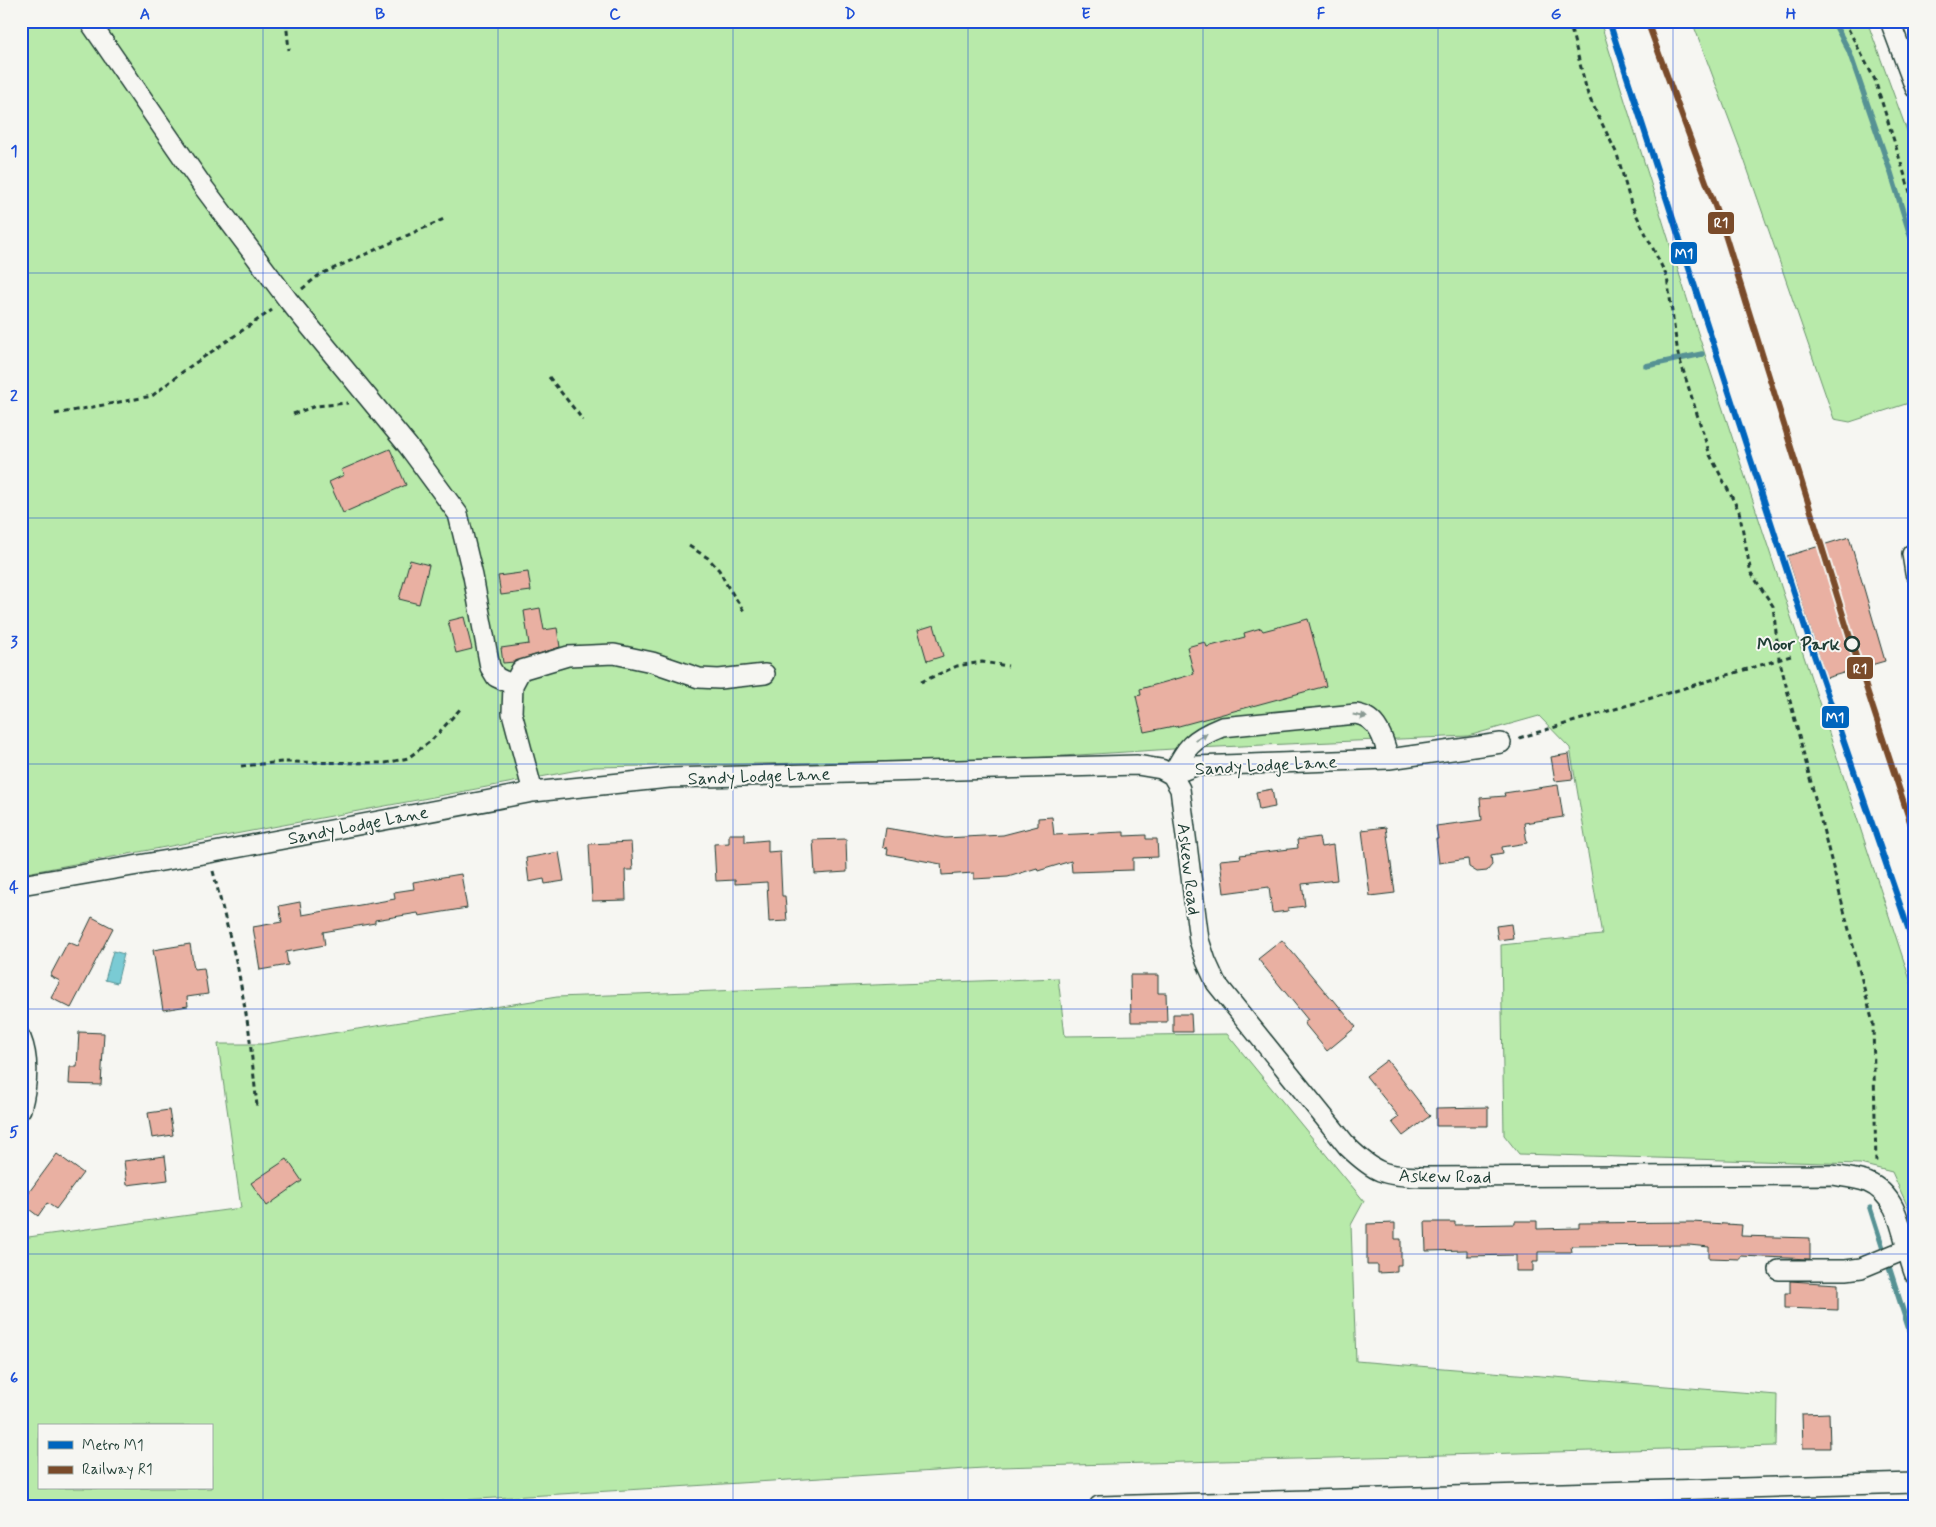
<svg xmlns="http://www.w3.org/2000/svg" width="1936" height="1527" viewBox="0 0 1936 1527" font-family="Mynerve,sans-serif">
	<rect width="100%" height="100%" fill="#f6f6f2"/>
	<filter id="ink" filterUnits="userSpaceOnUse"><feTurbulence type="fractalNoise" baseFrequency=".02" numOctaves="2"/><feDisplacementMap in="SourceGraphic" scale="10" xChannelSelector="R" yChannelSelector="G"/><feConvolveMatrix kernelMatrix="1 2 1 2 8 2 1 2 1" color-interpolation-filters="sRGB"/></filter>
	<g filter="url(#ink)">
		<path fill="#b8eaaa" stroke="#6c946f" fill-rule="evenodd" d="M21,21h1579l95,303 218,665 2,234 -23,-51 -32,-8 -341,-10 -15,-19 -3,-190 101,-10 -32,-187 -31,-32 -71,20 -295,13 -158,10 -421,8 -573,107z
			M1692,21h175l48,132v248l-65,21 -16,-3 -90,-260z
			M1058,978l7,58 162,-2 137,167 -13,24 5,136 421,34 -1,51 -776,21 -635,39h-344v-268l220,-30 -23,-164h46l293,-47zM39,1426h172v62h-172z"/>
		<path fill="#7acbd4" stroke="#569294" d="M113,951l11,3 -7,29 -12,-3z"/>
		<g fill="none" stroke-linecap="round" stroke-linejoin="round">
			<path stroke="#569294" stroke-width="5.5" d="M1833,21l16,30 42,122 24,78
				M1646,366l56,-12
				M1870,1208l45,140"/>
		</g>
		<path fill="#e9b0a2" stroke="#1f3d34" d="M390,449l16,36 -63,28 -14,-31 15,-7 -3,-5z
			M1849,537l36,124 -59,17 -39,-122z
			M410,560l19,5 -10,39 -20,-5z
			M528,572l3,19 -30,4 -3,-19z
			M540,608l4,22 13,-2 3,19 -46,15 -11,1 -2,-15 28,-4 -5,-33z
			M464,617l8,32 -16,4 -8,-32z
			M1308,619l18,67 -151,41 -1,-1 -30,6 -8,-36 5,-1 -1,-6 54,-15 -7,-27 18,-5 2,5 38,-10 -1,-4 17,-5 2,3z
			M934,625l9,31 -16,5 -9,-31z
			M1569,754l4,25 -18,2 -4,-24z
			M1558,785l5,32 -39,6 3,20 -25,4 1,6 -12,2 1,10 -5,6 -10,1 -8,-5 -1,-8 -29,4 -3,-24h2l-2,-13 46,-6 -2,-22 25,-2 -1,-3z
			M1272,789l3,18 -16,3 -3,-18z
			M1052,817l2,18 70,-3v4l22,-1v4h11l1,18 -25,1v12l-61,2 -1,-11 -33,10 -1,-3 -29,9 -34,2v-6l-32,2 -1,-11 -54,-10 1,-6 -5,-1 3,-19 59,10 58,-3 35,-9v-8z
			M1386,827l9,66 -25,3 -8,-66z
			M729,834h16v8l23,-2v12l12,-1 2,45h3l2,25 -18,1 -2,-40 -32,2v-4l-19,1 -2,-37 15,-1z
			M1319,837l2,10 12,-2 4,35 -35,4 3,22 -17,2v3l-16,2 -3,-26 -45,6 -4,-33 21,-2 -1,-3 58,-7 -1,-8z
			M846,839l1,33 -32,2 -2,-34z
			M631,842l2,28h-8l1,30 -34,1 -3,-57z
			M559,852l5,29 -19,3 -1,-5 -15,3 -3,-24z
			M461,874l6,34 -48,8 -1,-3 -43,7v3l-52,9 2,13 -39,7 2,13 -28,5 -7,-43 29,-5 -3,-16 21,-4 2,13 93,-16 -1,-7 20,-3 -1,-7z
			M92,917l21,11 -42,80 -20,-10 9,-17 -10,-5 18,-34 10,4z
			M1511,924l2,14 -15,2 -2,-14z
			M1282,940l50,60 1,-1 23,28 -29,24 -23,-28 4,-3 -50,-61z
			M190,944l4,25 10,-1 4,26 -21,3 1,9 -25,4 -10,-60z
			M1130,975h28v18h8l1,29h-36z
			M1173,1014h18l1,18h-19z
			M79,1032l25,1 -3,52 -32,-1 1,-17h7z
			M1387,1060l43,56 -27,20 -11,-14 7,-5 -33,-41z
			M1488,1107v19h-52v-18z
			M169,1110l4,25 -21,3 -4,-25z
			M57,1154l26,19 -27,36 -9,-6 -9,13 -17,-13z
			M165,1156l3,24 -41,5 -3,-24z
			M287,1159l15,22 -35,25 -16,-23z
			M1515,1221h22v8l42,-1v-5l113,-1 50,3 -1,11 69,2v21l-70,-3v3l-31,-1v-11l-20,-2 -118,1 1,6h-34v10h-5v9h-17v-16l-49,1v-6l-41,1 -1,-29h30v3l60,-1z
			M1395,1223v16h6v26h-4v7l-19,1v-8h-11v-41z
			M1790,1281l48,3v26l-53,-2v-15h5z
			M1829,1413l1,35h-27l-1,-34z"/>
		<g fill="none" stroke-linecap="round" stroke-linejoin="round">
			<g stroke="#1f3d34" stroke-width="22">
				<path id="minor" d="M89,21l115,167 84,112 120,146 50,68 15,62 17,91 6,10 17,8
					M1890,21l25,67
					M1912,554l3,19
					M1389,759c-5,-19 -11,-42 -33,-45l-134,13c-30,12 -36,20 -50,48l8,14 19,151 7,21 10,22 132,164c27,26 36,29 74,30l410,-2c12,2 24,3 35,7 36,15 35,61 48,93
					M533,792l-21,-79 1,-28 8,-15 47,-14 46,-2 38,8 47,16 20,1 46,-5
					M21,885l188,-32 324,-61 136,-14 468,-13 24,4 11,6 23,-9 194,-7 112,-16
					M21,1038c9,22 6,49 0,71
					M1779,1270h67l15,-2 46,-19
					M1099,1506l816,-23"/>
			</g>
			<path stroke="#1f3d34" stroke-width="3" stroke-dasharray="5 4" stroke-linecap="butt" d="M286,21l3,29
				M1569,21l19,74 29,59 14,50 36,73 11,77 32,101 29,56 12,62 22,33 6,52 94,365 3,142
				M1844,21l31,59 40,128
				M302,289l17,-14 125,-56
				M549,377l34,43
				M55,414l97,-18 33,-26 87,-60
				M293,414l23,-8 32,-3
				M689,546l19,12 11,12 9,17 16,24
				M921,682l36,-16 25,-4 26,4
				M1519,738l275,-83
				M241,766l42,-4 103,1 22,-5 24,-18 29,-32
				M213,871l25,98 11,62 8,75"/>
			<use href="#minor" stroke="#f6f6f2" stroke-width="19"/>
			<g stroke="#f6f6f2" stroke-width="10">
				<path id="rail-1" d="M1647,21l76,207 129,416 63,193"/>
			</g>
			<use href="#rail-1" stroke="#7a4b2a" stroke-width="6"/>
			<g stroke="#f6f6f2" stroke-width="10">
				<path id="metro-1" d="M1609,21l205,634 101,293"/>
			</g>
			<use href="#metro-1" stroke="#0065bd" stroke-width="6"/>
		</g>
		<defs><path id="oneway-solid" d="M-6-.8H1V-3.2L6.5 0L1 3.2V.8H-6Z" transform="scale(1.25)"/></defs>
		<g fill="#8a9a93">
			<use href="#oneway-solid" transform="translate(1360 716) rotate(11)"/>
			<use href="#oneway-solid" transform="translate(1201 737) rotate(-32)"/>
		</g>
	</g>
	<path fill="none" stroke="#1d4ed8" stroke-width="1" stroke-opacity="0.55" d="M263,21v1485M498,21v1485M733,21v1485M968,21v1485M1203,21v1485M1438,21v1485M1673,21v1485M21,273h1894M21,518h1894M21,764h1894M21,1009h1894M21,1254h1894"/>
	<circle fill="#f6f6f2" stroke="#1f3d34" stroke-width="2.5" cx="1852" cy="644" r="7"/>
	<g text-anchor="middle" stroke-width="4" stroke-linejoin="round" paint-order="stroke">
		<g font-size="18" font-weight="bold" fill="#1f3d34" stroke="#f6f6f2" text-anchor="end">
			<text x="1840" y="650">Moor Park</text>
		</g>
		<g font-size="18" fill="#1f3d34" stroke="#f6f6f2">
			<text transform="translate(1266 765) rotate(-3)" y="6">Sandy Lodge Lane</text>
			<text transform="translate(759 776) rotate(-2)" y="6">Sandy Lodge Lane</text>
			<text transform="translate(358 825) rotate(-11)" y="6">Sandy Lodge Lane</text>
			<text transform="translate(1189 869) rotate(83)" y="6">Askew Road</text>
			<text transform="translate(1445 1176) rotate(1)" y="6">Askew Road</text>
		</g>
	</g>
	<g stroke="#f6f6f2" stroke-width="2">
		<rect x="1707" y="211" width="28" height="24" rx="5" fill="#7a4b2a"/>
		<rect x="1670" y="241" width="28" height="24" rx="5" fill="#0065bd"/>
		<rect x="1846" y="656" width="28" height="24" rx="5" fill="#7a4b2a"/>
		<rect x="1821" y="705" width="29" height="24" rx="5" fill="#0065bd"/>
	</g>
	<g font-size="14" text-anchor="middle" font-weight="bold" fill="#fff">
		<text x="1721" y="227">R1</text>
		<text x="1684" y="258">M1</text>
		<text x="1860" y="673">R1</text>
		<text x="1835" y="722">M1</text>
	</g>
	<rect width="1936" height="1527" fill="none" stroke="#f6f6f2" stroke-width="55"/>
	<rect x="38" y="1424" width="175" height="65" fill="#f6f6f2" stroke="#a0aca6"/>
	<rect x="48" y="1441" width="25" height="8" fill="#0065bd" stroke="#a0aca6"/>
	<text x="82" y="1450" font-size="15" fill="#1f3d34">Metro M1</text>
	<rect x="48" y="1466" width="25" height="8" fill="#7a4b2a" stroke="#a0aca6"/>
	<text x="82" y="1474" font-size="15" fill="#1f3d34">Railway R1</text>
	<rect x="28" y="28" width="1880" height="1472" fill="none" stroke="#1d4ed8" stroke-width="2"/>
	<g font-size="16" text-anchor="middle" font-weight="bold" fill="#1d4ed8">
		<text x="145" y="19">A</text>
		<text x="380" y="19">B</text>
		<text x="615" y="19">C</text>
		<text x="850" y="19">D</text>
		<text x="1086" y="19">E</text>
		<text x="1321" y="19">F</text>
		<text x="1556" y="19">G</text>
		<text x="1791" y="19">H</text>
		<text x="14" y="156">1</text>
		<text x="14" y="401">2</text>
		<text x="14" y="647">3</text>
		<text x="14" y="892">4</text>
		<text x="14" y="1137">5</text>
		<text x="14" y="1383">6</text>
	</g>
</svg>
